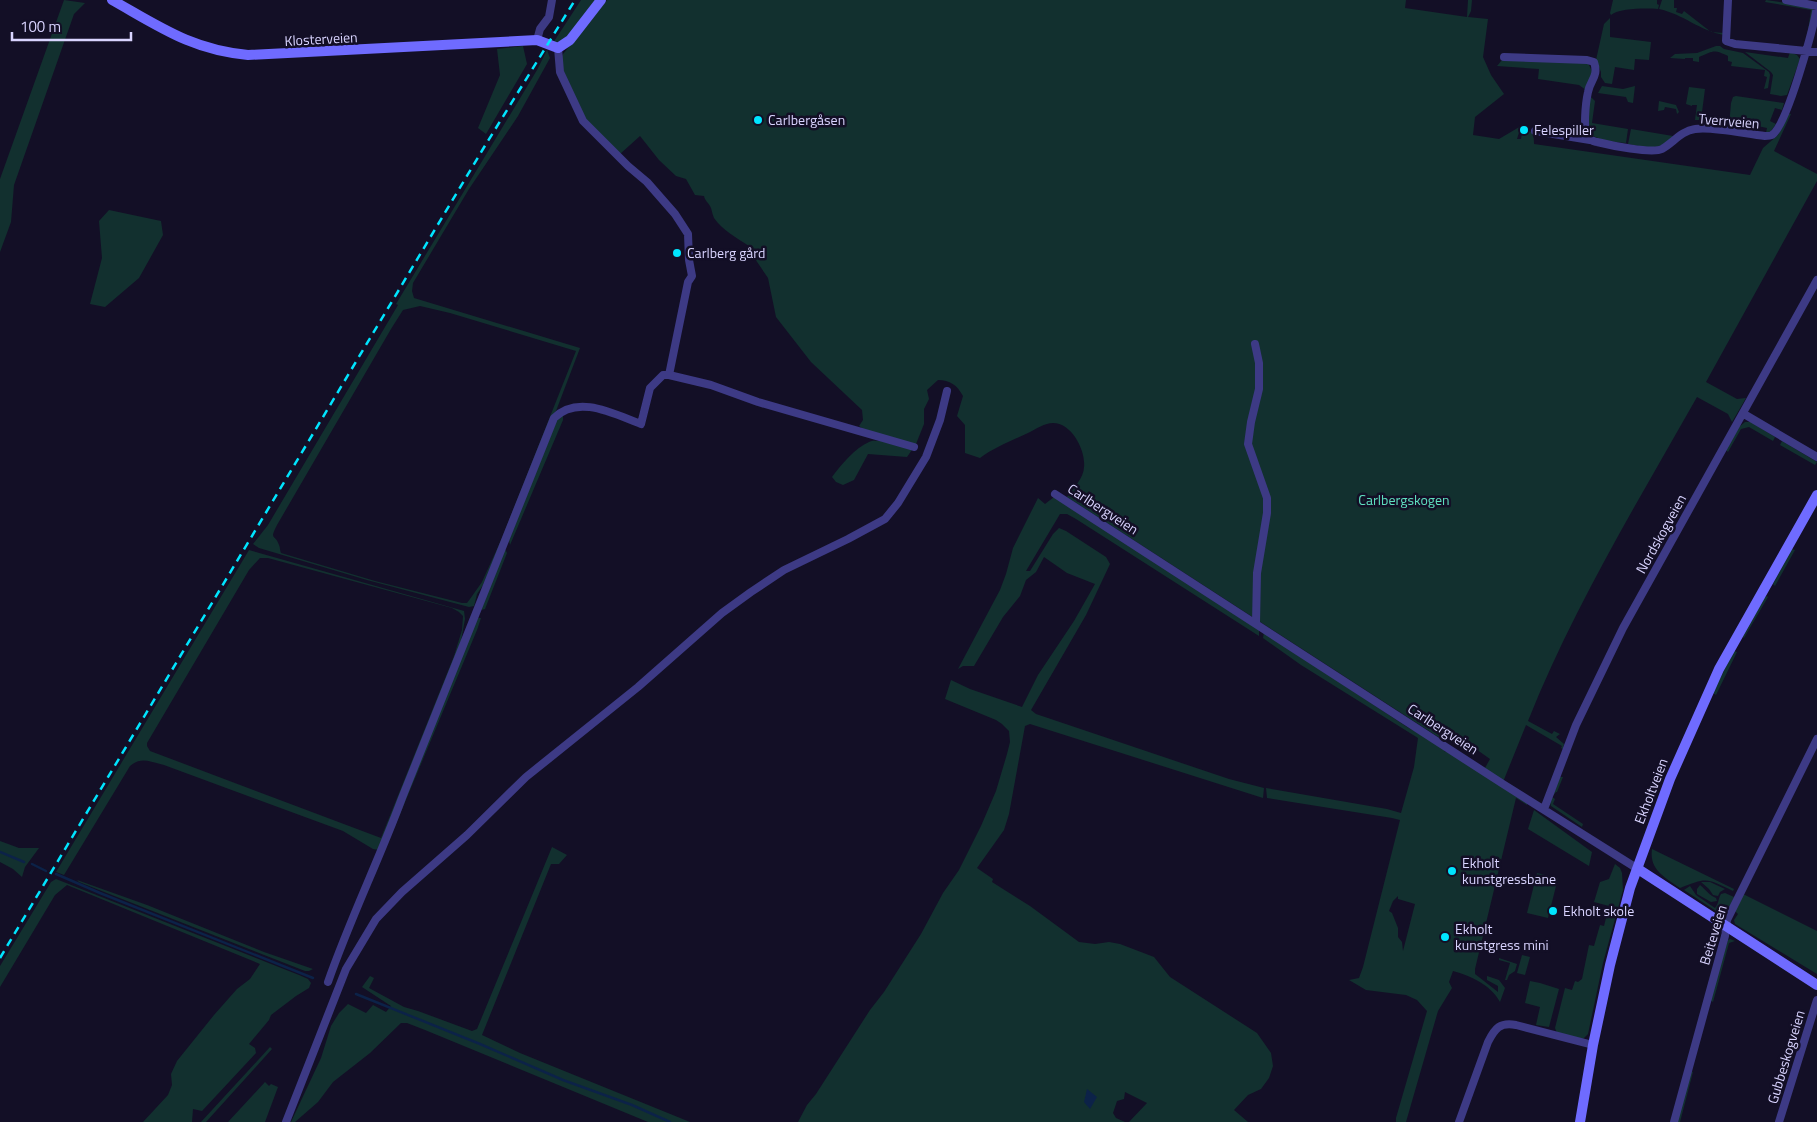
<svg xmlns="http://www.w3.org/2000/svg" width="1817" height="1122" viewBox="0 0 1817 1122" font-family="'Titillium Web',sans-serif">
	<rect width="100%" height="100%" fill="#130f26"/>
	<path fill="#12302f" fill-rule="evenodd" d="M64,0l21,3 -11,11 -60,171 -3,37 -11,30v-73z
		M581,0h15c-11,16 -23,40 -43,43z
		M607,0h799l-1,8 62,9 1,-17h4l-1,11 -3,6 20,2 -5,38 8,18 13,19 -29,23 -2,18 26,4 22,-13 -4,13h4l2,-12c10,4 11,8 11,17l216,31 13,-27 15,-13 11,-21h2l-17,37 43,23v7l-111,201 31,17 9,-1 -14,24 -4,-8 -31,-17c-60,106 -124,211 -169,324l24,13 2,-3 6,3 -4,3 8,7 -1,5 -2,-1 1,-2 -36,-21 -23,57 -18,-14 5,-9 -41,-29 -6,10 -376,-243c6,-9 17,-19 17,-30 2,-16 -12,-44 -31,-44 -8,0 -17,6 -25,10 -17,8 -33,14 -48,25l-15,-5v-28l-8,-9 6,-20c-6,-11 -13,-16 -25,-16l-11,10 2,9 -5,10v15l-8,20 -9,13 -39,-3 -14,26 -11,5 -7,-3 -4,-5c9,-12 23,-29 37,-35 3,-2 8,-1 12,-1l-22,-15 4,-6 -1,-10 -51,-48 -35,-45 -8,-39 -17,-25 -2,-7c-12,-8 -27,-16 -35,-28 -2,-4 -2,-9 -4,-12 -2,-4 -5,-5 -6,-10l-9,-1 -9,-16 -10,-3 -17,-16 -19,-24 -20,18 -34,-31 -23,-50 -2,-15 2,-4z
		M1613,0h44v4l2,1 -1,4c-11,-1 -39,-1 -47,6l-1,-2z
		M1662,0h12v8h3l-1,4 6,2 2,-3 27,21 13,1v2c-24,-4 -41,-21 -65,-26z
		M1766,0l48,7 -7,30 4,-27 -46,-8z
		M1610,18v19l41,5 -2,18 -14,-1 -1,11 -19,-3 -3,17 -7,-1 -4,-6v-5l-5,-12 8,-36z
		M523,46l4,18 -41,70 -8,-6 22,-53 -3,-26z
		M1716,46h4l4,3 19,4 26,19 1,3 -2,13 -4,1 3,-12 -3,-1 1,-6 -34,-4 1,-4 -4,-1v-5c-15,-7 -14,-5 -29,1v5l-6,-1v-3h-8v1l-15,-1 5,-4 22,-1z
		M547,50l3,8 -32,58 -49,73 -56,94 -1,8 2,7 166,50 -24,63 -4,6 -69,168 -6,9 -3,12 -5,1 -102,-27 -108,-32 -6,-4 15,-19 130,-220 -2,-1 141,-234zM420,306l30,7 126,38 -74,187 -20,44 -12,17 -3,4h-5l-87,-22 -94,-28c-1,-2 -1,-6 -2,-8 -4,-12 -10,-4 -2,-20l114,-196 12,-19z
		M1745,52l43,6 2,-6 7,3 3,4 -13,36 -6,1 -11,-2 3,-19 -2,-3z
		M1502,60l86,3 5,10 -7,17 -7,-5 -41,-6 1,-10 -42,-3z
		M1602,86l21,3 12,-3 -2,17 -5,-1 -2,-5 -28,-4z
		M1689,87l16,2 -4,31h-6l2,-15h-5v1l-6,-2z
		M1590,96l5,5 -3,22 36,6 -2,14 -20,-2 -16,-6 -2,-9z
		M1736,96l48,7 -2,7 -7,-2 -5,13 6,3 -5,7 -5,2 1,-5 -24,-5v-1l-5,-1 -1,8 -8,-2 2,-24 2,-6z
		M1659,101l17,4 3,7 -2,2 -1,-5 -11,-2 -1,3 -6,1z
		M1631,129l42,7c-11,16 -29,11 -45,8z
		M109,210l52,11 2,14 -24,43 -34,29 -15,-3 12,-46 -3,-37z
		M563,415v5l-53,125 -1,-5 48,-120z
		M1745,422h6l24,15 -2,4 -24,-14 -8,2 -13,23 -2,-2 13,-23z
		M1782,441l35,21 -2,3 -35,-20z
		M1054,497l205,133v6l-183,-117 -9,-5h-7l-34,57h4l23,-37 6,-6 7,3 40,26 4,7 -24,51 -55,95 5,4 193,65 35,9 -1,10 -233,-74 -5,2 -16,88 -5,16 -27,38 16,11 -1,3 38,24 49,36 16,2 14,-2 11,2 34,13 16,20 87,56 14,20 2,13 -4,12 -8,11 -13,6 -14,15 14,12h-119l18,-19 -22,-11 -1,7 -7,2 -4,12 3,5 9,4h-327l9,-17 9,-11 54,-84 14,-18 37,-58 22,-41 16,-23 22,-44 15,-35 11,-37 3,-12 -1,-11 -7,-7 -6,-4 -51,-21 6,-19 19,9 52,18 16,-32 36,-54 21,-37 -28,-11 -23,-16 -8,15 -10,8 -6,16 -17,21 -29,49h-11l-5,3 42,-79 6,-16 7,-26 25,-50 7,6z
		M505,549l2,4 -22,56 -4,1z
		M1792,549l3,1 -20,36 -2,-2z
		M249,550l215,61 1,8 -4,22 -82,209 -6,-1 -30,-18 -179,-66c-13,-3 -23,-9 -34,1l-66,109 -8,-3zM260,558h8l184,50 7,4 4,4 -1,14 -8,26 -73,182 -231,-87 -3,-5v-3l102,-173z
		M1767,596l1,1 -24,41 -1,-1 21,-39z
		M478,618h3l-4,12 -92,220 86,-218z
		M1264,632l143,95 38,21 -1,3 2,1 1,-2 80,52v3l-11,-7 -41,171v5l23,18v-6l-11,-6v-4l12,4 6,8 -5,14c-9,-17 -29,-26 -47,-31l-4,11 3,6 -14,23 -32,111h-10v-4l31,-107 -10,-11 -11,-5 -40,-5 -17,-10 10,-2 4,-11 37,-147 -8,-2 -125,-20 -1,-10 121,21 14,4 13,-46 4,-29 -117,-73 -38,-27zM1398,896v3l17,5 -12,47 -1,-9 -4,-5v-9l-6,-15 -3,-2 4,-10z
		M1734,651l3,1 -21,43 -3,-2 1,-3z
		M1560,777h3l-6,15h-1l-4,5 3,2 -2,5 30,20 -1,3 -31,-21 -1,-4z
		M1534,810l58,42 -3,14 -61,-37z
		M0,841l19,7h20l-14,19 -3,10 -9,-8 -13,-7z
		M552,847l15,8 -8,9h-8l-69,171 38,18 170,69h-42l-223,-92 -18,-7h-6l-31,30 -37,29 -15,20 -23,20h-4l30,-64 10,-32 8,-13 9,-9 18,9 7,-8 13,7 5,-6 -29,-19 8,-11 4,2 -5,10 35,19 14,4 54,20 5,-2z
		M1652,849l82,40 -1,2c-26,-13 -26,-14 -53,-3 -15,-11 -31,-18 -28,-39z
		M1615,864l5,4 2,5 1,17 -20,73 -15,71 -5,5 -26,-6 -2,-5 10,-40 7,2 3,-9 3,1 4,-3 7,-34 5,1 6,-21 4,1 5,-20 -15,-4 6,-20 9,-3z
		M1537,873l21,5 -10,40 -21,-5z
		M56,879l243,96 9,4 3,4 -2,5 -13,8 -25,19 -2,5 -20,24 6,4 1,5 -54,58 -9,-2 -1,13h-49l25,-27 4,-10 -1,-11 6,-13 37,-46 23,-26 13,-10 10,-15 -193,-79 -12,10 -55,92v-21l51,-84z
		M77,880l70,25 117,47 49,17 -4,2h-4l-226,-89z
		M1701,882h9l15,7 -5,3 -2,4 -5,-1 -4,-6z
		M1700,885c6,5 9,10 16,13l1,3 -6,1 -14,-8v-5z
		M1690,886l6,9 19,13c4,-5 3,-9 6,-14l4,-1 9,4 -5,11 -2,-1 -5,6h-3l-35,-23z
		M1743,894l74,37v43l-82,-50 -1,-4 4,-6 -3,-3z
		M1730,939l5,2 -6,2 -16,59 -3,-2 18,-60z
		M1522,955l8,2 -5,18 -8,-2z
		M1499,958l18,6 -2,7 -6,4 -2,5h-2l5,-17 -11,-3z
		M1530,981l10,2 19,6 -10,38 -13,-2 4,-18 -15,-4z
		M270,1047l2,2 -66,73h-5z
		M1691,1071l2,1 -13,50h-3z
		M265,1082l4,4 2,-2 7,3 -13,35h-37z"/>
	<path fill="#0c2248" d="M1087,1089l10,8 -7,12 -6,-7z"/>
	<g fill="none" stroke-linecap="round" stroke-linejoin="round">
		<path stroke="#0c2248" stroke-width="2.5" d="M0,852l24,10
			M32,864l14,7
			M56,874l44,19 213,85
			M356,994l124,50 83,36 69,25 38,17"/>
		<path stroke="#3d3a85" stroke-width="8" d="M1728,0l-2,41 9,3 82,8
			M537,40l3,-11 9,-12 3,-17
			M558,48l2,24 23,49 45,45 19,16 28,32 13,20 1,26 3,16 -4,6 -19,93
			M1504,57l83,3 7,2c5,15 -4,18 -6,30 -2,9 -6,41 1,47 1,1 7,3 8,3 12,3 55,12 65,7 11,-6 19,-18 33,-20 17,-3 51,5 70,7 2,0 5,0 7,-1 15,-9 42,-109 45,-129l-31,-6
			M1535,131l55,9
			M1255,344l4,19v26l-8,33 -3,22 19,54v15l-10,60 -1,50
			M1744,414l73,43
			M1055,494l448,290 135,85
			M1544,809l32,-84 47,-97 194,-348
			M328,982c22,-63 51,-122 74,-184l152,-380c24,-24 60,-4 87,6l9,-36 13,-13h6l42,10 47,17 156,45
			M286,1122l60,-153 30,-50 26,-27 65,-57 59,-58 112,-90 84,-74 29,-21 33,-22 64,-31 37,-20 13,-16 28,-46 14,-37 7,-29
			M1459,1122l29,-80c7,-14 12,-20 28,-17l77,20
			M1674,1122l51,-186 2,-16 90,-181
			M1779,1122l38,-122"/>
		<path stroke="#6f6bff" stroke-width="10" d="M112,0c48,27 80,50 136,55l289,-15 21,8 12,-8 31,-40
			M1638,869l179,116
			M1580,1122l13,-77 17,-80 20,-77 40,-109 49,-110 98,-174"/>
		<path stroke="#00e5ff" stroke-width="2.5" stroke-dasharray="8 6" stroke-linecap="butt" d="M0,958l483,-809 92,-149"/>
	</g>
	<g fill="#00e5ff" stroke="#130f26" stroke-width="2">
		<circle cx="758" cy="120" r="5"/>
		<circle cx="1524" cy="130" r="5"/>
		<circle cx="677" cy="253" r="5"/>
		<circle cx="1452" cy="871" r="5"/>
		<circle cx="1553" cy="911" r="5"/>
		<circle cx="1445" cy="937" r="5"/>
	</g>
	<g text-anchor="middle" stroke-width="5" stroke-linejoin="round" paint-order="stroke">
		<g font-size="14" fill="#d9d4ff" stroke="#130f26">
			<text transform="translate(321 39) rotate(-3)" y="5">Klosterveien</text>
			<text transform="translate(1729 121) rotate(5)" y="5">Tverrveien</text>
			<text transform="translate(1103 509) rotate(33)" y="5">Carlbergveien</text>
			<text transform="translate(1661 534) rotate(-61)" y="5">Nordskogveien</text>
			<text transform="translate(1443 729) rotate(33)" y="5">Carlbergveien</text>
			<text transform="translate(1651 791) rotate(-69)" y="5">Ekholtveien</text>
			<text transform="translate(1713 935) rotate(-73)" y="5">Beiteveien</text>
			<text transform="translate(1786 1057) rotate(-73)" y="5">Gubbeskogveien</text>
		</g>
		<g font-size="14" fill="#d9d4ff" stroke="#130f26" text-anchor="start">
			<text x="768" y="125">Carlbergåsen</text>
			<text x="1534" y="135">Felespiller</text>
			<text x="687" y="258">Carlberg gård</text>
			<text x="1462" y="868">Ekholt<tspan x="1462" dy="16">kunstgressbane</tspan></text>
			<text x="1563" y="916">Ekholt skole</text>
			<text x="1455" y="934">Ekholt<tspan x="1455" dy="16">kunstgress mini</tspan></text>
		</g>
		<g font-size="14" fill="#5fe0c0" stroke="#130f26">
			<text x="1404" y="505">Carlbergskogen</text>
		</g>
	</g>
	<path d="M12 32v8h119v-8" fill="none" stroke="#d9d4ff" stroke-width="2.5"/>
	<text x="20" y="32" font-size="15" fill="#d9d4ff" stroke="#130f26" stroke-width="4" paint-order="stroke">100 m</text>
</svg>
